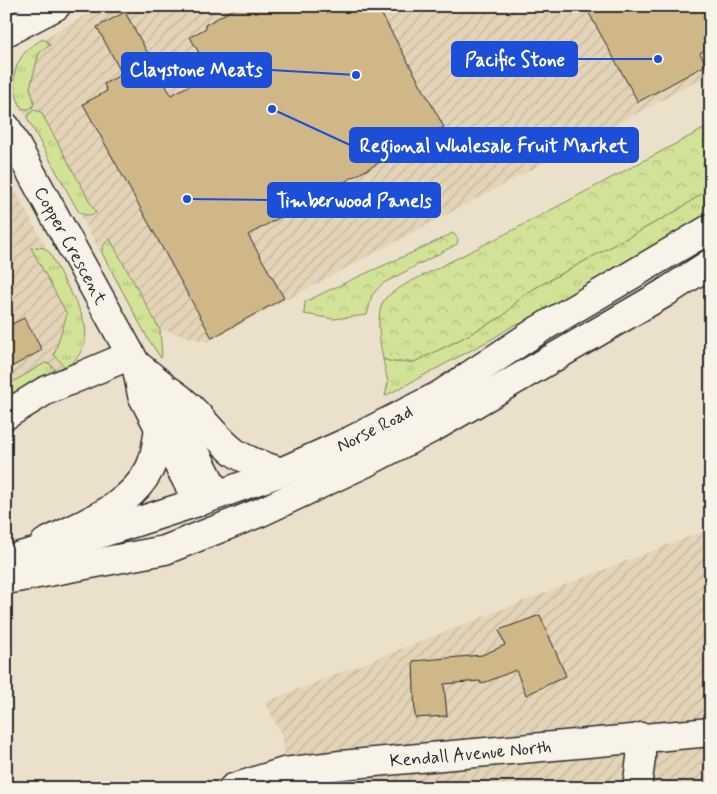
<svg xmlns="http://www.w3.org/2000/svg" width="717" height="794" viewBox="0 0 717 794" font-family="Mynerve,sans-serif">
	<defs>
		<pattern id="industrial-furrows" width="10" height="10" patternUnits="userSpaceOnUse" patternTransform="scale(1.25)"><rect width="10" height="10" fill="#e3d4b7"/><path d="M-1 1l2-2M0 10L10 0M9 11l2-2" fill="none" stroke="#c3b69e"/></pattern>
		<pattern id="grass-tufts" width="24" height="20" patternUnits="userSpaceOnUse" patternTransform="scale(1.25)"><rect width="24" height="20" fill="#d2e296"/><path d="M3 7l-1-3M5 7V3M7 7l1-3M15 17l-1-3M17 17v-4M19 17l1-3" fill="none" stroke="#b4c281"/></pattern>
		<pattern id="forest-crowns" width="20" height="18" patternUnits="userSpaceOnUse" patternTransform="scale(1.25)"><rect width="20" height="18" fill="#d2e296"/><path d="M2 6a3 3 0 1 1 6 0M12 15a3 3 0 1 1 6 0" fill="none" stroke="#b4c281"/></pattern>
	</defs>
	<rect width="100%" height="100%" fill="#ebe1cb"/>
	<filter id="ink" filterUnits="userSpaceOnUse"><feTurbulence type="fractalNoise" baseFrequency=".02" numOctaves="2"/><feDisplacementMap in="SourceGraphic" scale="10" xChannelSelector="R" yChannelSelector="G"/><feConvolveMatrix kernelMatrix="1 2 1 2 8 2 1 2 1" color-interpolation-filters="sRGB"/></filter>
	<g filter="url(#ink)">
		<path fill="url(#industrial-furrows)" d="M102,6h609v68l-504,268 -43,-12 -16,9 -126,-230 -7,-17 -1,-15 2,-8 2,-7 10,-13 9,-7z
			M6,174l74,135 6,19 -4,20 -9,14 -7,6 -60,32z
			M711,528v260h-422l-7,-51 -17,-35z"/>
		<path fill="url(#grass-tufts)" stroke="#7e8660" d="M43,39l5,3 2,3 -11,8 -9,35 4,13 -1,6 -4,2h-7c-15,-29 -9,-54 21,-70z
			M34,110l7,2 55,101c-7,3 -12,3 -18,-2l-51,-93 3,-5z
			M711,178v35l-190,111 -7,1 -22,14 -107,57 3,-13 -5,-24 10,3h21l43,-21 46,-25 21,-22 154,-84 26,-18z
			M110,239l50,91 2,24 -1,4 -13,-19 -46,-86c0,-6 3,-11 8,-14z
			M38,247l6,1 6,5c6,13 13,26 20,38 16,29 27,53 -4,77l-12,-13 13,-41 -36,-66z
			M45,363l5,1 5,5v4l-49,27v-14z"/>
		<path fill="url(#forest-crowns)" stroke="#7e8660" d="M711,125v53l-7,14 -26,18 -154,84 -21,22 -46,25 -43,21h-21l-10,-3c-3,-16 -8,-44 1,-59 5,-7 15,-11 22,-16l109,-55z
			M453,233l5,6 -1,5 -75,40 -10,11 -5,20 -33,4 -30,-5 1,-12c49,-25 99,-44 148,-69z"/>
		<path fill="#d0b787" stroke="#2b2b2b" d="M239,6h138l67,121 -196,108 36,63 -72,40 -129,-234 24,-13 -3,-7 18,-10 -25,-47 28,-15 46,83 40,-21 -21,-37 16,-9 -1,-3z
			M585,6h118l8,15v25l-11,7 6,12 -68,37z
			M24,318l18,32 -36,20v-43z
			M540,615l26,61 -40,19 -10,-25 -35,14 -1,-3 -36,3 3,32 -32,2 -2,-57 69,-6 23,-10 -6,-15z"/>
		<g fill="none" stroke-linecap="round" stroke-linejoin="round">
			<g stroke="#2b2b2b" stroke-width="31">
				<g id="minor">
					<path d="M6,32l50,-26"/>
					<path id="s1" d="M6,127l130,237 6,31 56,107"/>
					<path d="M136,364l25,20 56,111"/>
					<path d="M170,391c26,17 41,43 64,61 14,10 31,14 47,20"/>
					<path d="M6,415l39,-24 86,-36"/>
					<path d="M45,543c37,-19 85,-35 105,-75 6,-13 7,-27 9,-41"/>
					<path id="s2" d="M233,788l51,-16 57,-7 370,-33"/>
					<path d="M637,788l4,-30v-21"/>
				</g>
			</g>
			<g stroke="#2b2b2b" stroke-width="31">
				<g id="major">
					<path id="s3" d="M6,560l90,-25 102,-33 83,-30 69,-31 90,-46 100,-66 171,-101"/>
					<path d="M6,580l159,-30 96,-38 104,-49 71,-37 227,-132 48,-31"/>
				</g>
			</g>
			<use href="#minor" stroke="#f7f3e8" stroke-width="28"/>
			<use href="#major" stroke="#f7f3e8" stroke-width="28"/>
		</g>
	</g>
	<g text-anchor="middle" stroke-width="4.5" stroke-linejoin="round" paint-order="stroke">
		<g font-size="18" fill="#2b2b2b" stroke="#f7f3e8">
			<text dy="6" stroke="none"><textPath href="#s1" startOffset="135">Copper Crescent</textPath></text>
			<text dy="6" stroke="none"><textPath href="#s3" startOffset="392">Norse Road</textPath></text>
			<text dy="6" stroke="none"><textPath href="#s2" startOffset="241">Kendall Avenue North</textPath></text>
		</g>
	</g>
	<path fill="none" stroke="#1d4ed8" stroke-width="2" d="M658 59L577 59M356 75L271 70M272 109L350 145M187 199L268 200"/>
	<g fill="#1d4ed8" stroke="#f7f3e8" stroke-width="2">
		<circle cx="658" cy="59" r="5"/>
		<circle cx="356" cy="75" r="5"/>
		<circle cx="272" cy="109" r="5"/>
		<circle cx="187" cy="199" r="5"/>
	</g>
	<g fill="#1d4ed8" stroke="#1d4ed8" stroke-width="2">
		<rect x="452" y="42" width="125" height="34" rx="5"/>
		<rect x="122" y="53" width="149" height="34" rx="5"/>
		<rect x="350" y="128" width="288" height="34" rx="5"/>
		<rect x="268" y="183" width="172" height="34" rx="5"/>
	</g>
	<g font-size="19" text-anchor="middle" font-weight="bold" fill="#fff">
		<text x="515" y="66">Pacific Stone</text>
		<text x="196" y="76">Claystone Meats</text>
		<text x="494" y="152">Regional Wholesale Fruit Market</text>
		<text x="354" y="207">Timberwood Panels</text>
	</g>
	<rect width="717" height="794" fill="none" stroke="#f7f3e8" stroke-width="25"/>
	<rect x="12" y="12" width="692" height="769" fill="none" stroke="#2b2b2b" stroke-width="2" filter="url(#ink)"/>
</svg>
